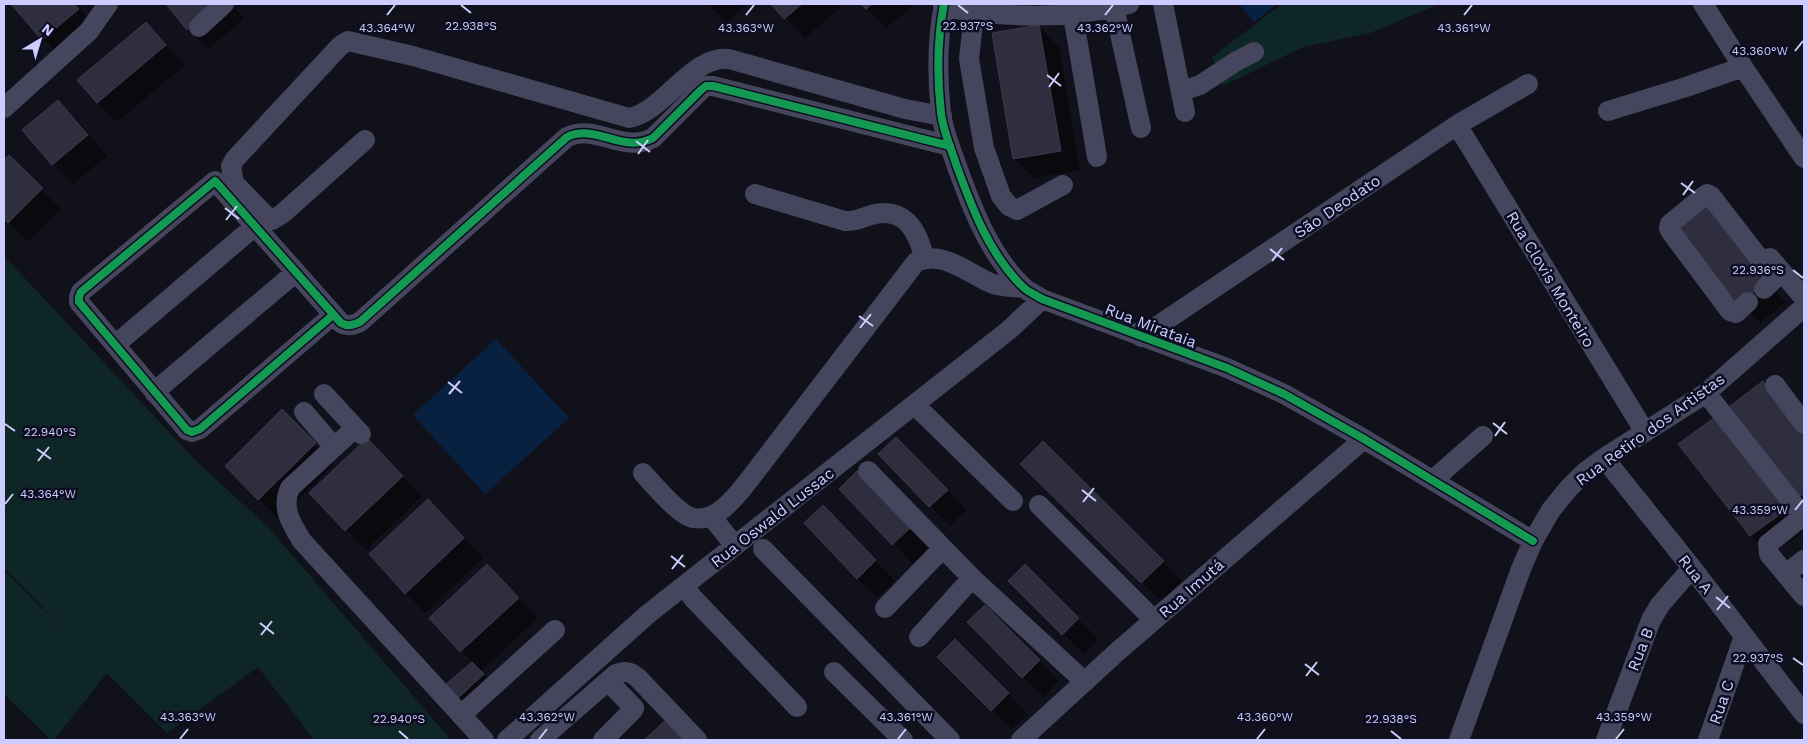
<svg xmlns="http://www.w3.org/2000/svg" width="1808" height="744" viewBox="0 0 1808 744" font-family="'Work Sans',sans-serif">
	<rect width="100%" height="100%" fill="#11111c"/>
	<path fill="#0e2726" d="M1282,4h157l-69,29 -67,14 -80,39 -11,-29z
		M4,256l193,206 72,66 182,212h-137l-56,-73 -91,66 -60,-60 -53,67h-3l-47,-46v-123l70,68 -70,-71z"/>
	<path fill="#092140" d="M1239,4h38l-23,18z
		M496,339l73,79 -84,76 -72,-79z"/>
	<path fill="#0007" d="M13,4h63l21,25 -34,29 -20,-19z
		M168,4h64l12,15 -36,30 -20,-20z
		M708,4h39l-20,18z
		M772,4h68l2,2 -37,32z
		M862,4h53l-29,24z
		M146,23l39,42 -68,57 -20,-20z
		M1039,27l20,20 21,123 -46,8 -20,-20z
		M58,102l20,19 29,35 -34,28 -20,-20 -29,-34z
		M9,157l52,52 -33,33 -24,-24v-56z
		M1725,228l60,74 -25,21 -20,-20z
		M282,411l52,53 -55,55 -53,-53z
		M1717,418l87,107 -3,8 -30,22 -20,-19 -71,-92z
		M1804,429v71l-4,-4z
		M1043,443l139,138 -20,21 -140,-138z
		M880,454l36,4 50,52 -16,16z
		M387,459l35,37 -56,54 -55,-57z
		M841,489l36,4 53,55 -17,16z
		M448,521l35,37 -58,55 -19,-20z
		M843,526l52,55 -18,17 -20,-20z
		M1025,565l73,74 -15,15 -73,-73z
		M1804,571v9l-4,-6z
		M507,585l31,33 -58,54 10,10 -25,23 -18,-20 26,-22 -43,-45z
		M985,606l74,75 -16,16 -74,-75z
		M955,641l72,73 -15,15 -73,-72z"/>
	<path fill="#2f2e3e" stroke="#3c3a51" d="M11,4h63l5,5 -37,31z
		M166,4h53l-32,26z
		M771,4h31l-18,15z
		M861,4h11l-6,5z
		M146,22l20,23 -69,58 -20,-23z
		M1039,25l22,126 -48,8 -21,-126z
		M58,100l30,35 -36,30 -30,-35z
		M9,155l34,33 -35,35 -4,-4v-59z
		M1706,206l61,75 -28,23 -61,-75z
		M1763,381l41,52v60l-5,4 -70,-90z
		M282,409l34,34 -58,57 -33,-34z
		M1717,416l68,88 -3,9 -32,23 -72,-92z
		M896,437l52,53 -19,17 -51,-53z
		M367,438l36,38 -58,55 -36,-38z
		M1043,441l121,120 -23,22 -121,-119z
		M857,471l54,56 -19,18 -53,-56z
		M428,499l36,39 -59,56 -36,-40z
		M823,505l53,55 -19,19 -53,-56z
		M487,564l32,34 -59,54 -31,-34z
		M1025,564l54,54 -17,17 -54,-54z
		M985,605l55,55 -18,18 -55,-56z
		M955,639l54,54 -18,18 -54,-54z
		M472,662l12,12 -27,25 -12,-14z
		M668,718l20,22h-44z"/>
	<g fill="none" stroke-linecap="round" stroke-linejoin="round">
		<path stroke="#45465d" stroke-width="20" d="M944,4c-7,36 -7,73 -3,109 2,18 10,35 15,51 16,44 33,90 67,123 5,5 13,8 19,12l185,69 57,26 80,45 169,102
			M975,4l-6,55 15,89 17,48 8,10 8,4 46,-25
			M1163,4l22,108
			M1703,4l40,63 61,91
			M943,7c64,11 122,13 186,-3
			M1114,7l27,121
			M1073,15l24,142
			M199,27l25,-23
			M1181,91l19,-6 35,-23 19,-10
			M4,108l85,-77 19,-27
			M1608,111l78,-24 57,-20
			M1457,125l188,307
			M365,140l-83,74 -10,6 -5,-3 -33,-34 -3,-17 4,-7 105,-113 8,-5 65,15 216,62c36,-7 62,-63 100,-59l176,50 37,7
			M755,194l90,27c10,1 16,-3 26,-6 33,-9 47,15 53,43
			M1770,258l34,40
			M1748,302l-12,11 -6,-2 -59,-79 -2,-4 1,-4 34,-28 3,-2 4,2 62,80 1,3 -10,10
			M333,315l-133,114 -8,3 -5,-2 -108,-128v-5l2,-5 134,-111 126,142c7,4 12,2 19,-1l207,-185c29,-14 55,17 86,1l48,-48 5,-4h7l237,60
			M1141,337l316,-212 71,-41
			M115,345l140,-119
			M1775,385l29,39
			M154,392l142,-120
			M1706,393l97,123 1,-1
			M324,394l37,40
			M915,405l98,96
			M304,412l30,35
			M355,428l-65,60c-9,20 1,35 12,53l182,199
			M1604,458l88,110 112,146
			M868,471l104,107 113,104
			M643,473c10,11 36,42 50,45 24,5 43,-22 56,-38l167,-218c27,-13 52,12 77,22 9,3 21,3 31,4
			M1433,480l50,-44
			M1039,505l115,115
			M711,516l24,30
			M1803,516l-35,28 1,10 35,42
			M763,549l187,191
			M1786,574l18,-14
			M684,586l9,12 104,109
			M885,608l58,-60
			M919,637l53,-59
			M834,672l69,68
			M461,715l94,-85
			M507,740l141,-126 361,-284 33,-31
			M540,740l76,-66c9,-3 13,-3 21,3l60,63
			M603,740l30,-30 1,-2 -26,-27
			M1021,740l96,-88 247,-213
			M1459,740l62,-171 12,-28 18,-31 17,-21 17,-17 19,-14 102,-65 98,-86
			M1606,740l45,-120 9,-15 32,-37
			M1708,740l36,-104"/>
		<g stroke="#0d0c21" stroke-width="11">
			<path id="cycleway" d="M944,4c-7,36 -7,73 -3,109 2,18 10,35 15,51 16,44 33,90 67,123 5,5 13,8 19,12l185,69 57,26 80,45 169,102
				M333,315l-133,114 -8,3 -5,-2 -108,-128v-5l2,-5 134,-111 126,142c7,4 12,2 19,-1l207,-185c29,-14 55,17 86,1l48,-48 5,-4h7l237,60"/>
		</g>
		<use href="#cycleway" stroke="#139951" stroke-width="8"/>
	</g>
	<path fill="none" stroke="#cdccff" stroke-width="2" d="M461,5l10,8M958,5l10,8M387,15l8,-10M746,15l8,-10M1105,15l8,-10M1464,15l8,-10M1795,51l8,-10M1047,75l14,11M1049,87l10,-14M636,141l14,11M638,154l10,-14M1681,183l14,10M1683,195l10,-14M225,208l14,11M226,220l11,-14M1270,249l14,11M1272,261l10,-13M1793,270l10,8M859,316l14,10M860,328l11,-14M448,382l14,11M449,394l11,-13M1493,423l14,11M5,424l10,7M1495,436l10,-14M37,449l14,10M38,461l11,-14M1082,490l14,11M1083,502l11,-14M5,504l8,-10M1795,510l8,-10M671,556l14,11M672,569l11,-14M1716,597l14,11M1717,610l11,-14M260,623l14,11M261,635l11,-14M1793,658l10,7M1305,664l14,11M1306,676l11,-14M399,731l9,8M1391,731l10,8M180,739l8,-10M539,739l8,-10M898,739l8,-10M1257,739l8,-10M1616,739l8,-10"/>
	<g text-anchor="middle" stroke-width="5" stroke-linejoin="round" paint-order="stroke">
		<g font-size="16" fill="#cdccff" stroke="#0d0c21">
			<text transform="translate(1337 206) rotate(-34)" y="6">São Deodato</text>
			<text transform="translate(1551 279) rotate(59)" y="6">Rua Clovis Monteiro</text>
			<text transform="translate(1151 325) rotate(21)" y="6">Rua Mirataia</text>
			<text transform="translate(1650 429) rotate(-36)" y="6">Rua Retiro dos Artistas</text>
			<text transform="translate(772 517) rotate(-38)" y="6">Rua Oswald Lussac</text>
			<text transform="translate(1696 574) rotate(52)" y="6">Rua A</text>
			<text transform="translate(1191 588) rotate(-41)" y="6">Rua Imutá</text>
			<text transform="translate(1640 649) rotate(-69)" y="6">Rua B</text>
			<text transform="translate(1721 702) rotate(-71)" y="6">Rua C</text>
		</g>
	</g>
	<g font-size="12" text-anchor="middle" fill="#cdccff" stroke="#0d0c21" stroke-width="5" stroke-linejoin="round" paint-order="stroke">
		<text x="471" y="30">22.938°S</text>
		<text x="968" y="30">22.937°S</text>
		<text x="1105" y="32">43.362°W</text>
		<text x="1464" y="32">43.361°W</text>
		<text x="387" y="32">43.364°W</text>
		<text x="746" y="32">43.363°W</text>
		<text x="1760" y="55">43.360°W</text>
		<text x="1758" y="274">22.936°S</text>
		<text x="50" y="436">22.940°S</text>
		<text x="48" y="498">43.364°W</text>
		<text x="1760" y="514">43.359°W</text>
		<text x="1758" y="662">22.937°S</text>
		<text x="188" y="721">43.363°W</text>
		<text x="547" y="721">43.362°W</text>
		<text x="906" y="721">43.361°W</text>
		<text x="1265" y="721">43.360°W</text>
		<text x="1624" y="721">43.359°W</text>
		<text x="399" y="723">22.940°S</text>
		<text x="1391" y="723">22.938°S</text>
	</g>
	<rect width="1808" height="744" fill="none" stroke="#cdccff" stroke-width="10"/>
	<g transform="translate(40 40) rotate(38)" stroke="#0d0c21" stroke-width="4" paint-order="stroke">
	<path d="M0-4L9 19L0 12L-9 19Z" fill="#cdccff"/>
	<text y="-8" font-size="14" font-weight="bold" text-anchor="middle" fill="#cdccff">N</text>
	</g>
</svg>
